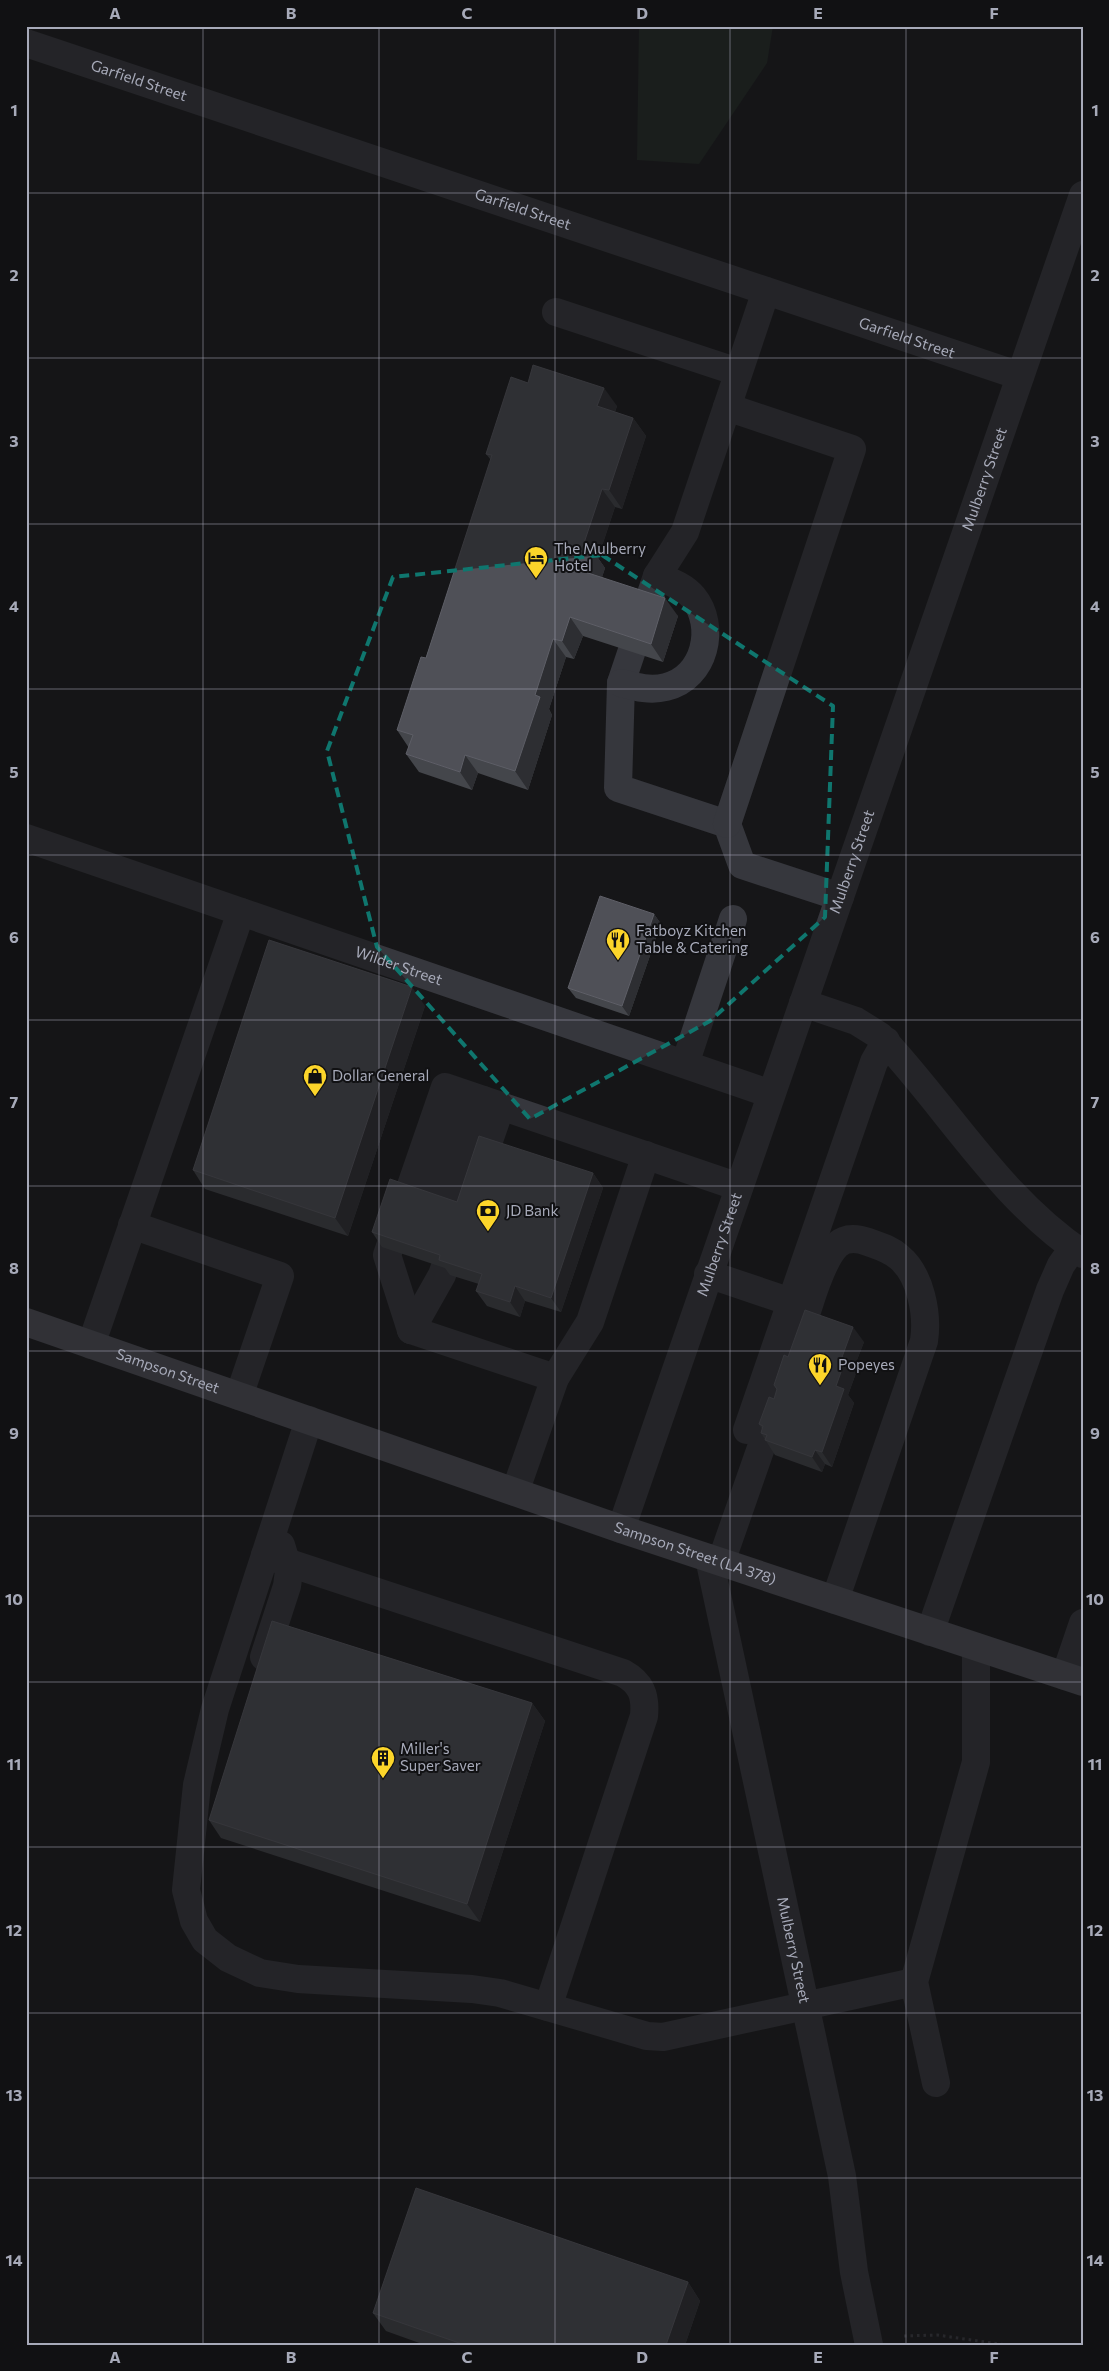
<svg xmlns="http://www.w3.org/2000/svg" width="1109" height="2371" viewBox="0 0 1109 2371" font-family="Commissioner,sans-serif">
	<rect width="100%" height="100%" fill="#161618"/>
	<path fill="#1f2822" d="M639,26h134l-6,37 -68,101 -62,-4z"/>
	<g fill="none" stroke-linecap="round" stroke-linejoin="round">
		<path stroke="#3c3d44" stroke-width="3" stroke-dasharray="2.5 4" stroke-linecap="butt" d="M904,2336l33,-1 69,10"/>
		<g stroke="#36373d" stroke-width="28">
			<path id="s1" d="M26,43l994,333"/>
			<path d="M766,291l-81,241 -28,44 -36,107 -3,105 109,36 15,41 98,32"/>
			<path d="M556,312l182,60"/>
			<path d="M621,683c15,4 29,8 45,4 39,-9 51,-61 27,-90 -9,-11 -24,-16 -36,-21"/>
			<path d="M727,824l125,-375 -125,-42"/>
			<path id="s2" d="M26,838l745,256"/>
			<path d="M803,1003l53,18 24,15c68,72 119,162 203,218"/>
			<path d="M685,1064l48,-145"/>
			<path d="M477,1175l24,-69"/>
			<path d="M132,1225l148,51 -41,120"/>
			<path d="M417,1228l46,-134"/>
			<path d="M436,1234l47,-134"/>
			<path d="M708,1274l83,28"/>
			<path d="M411,1330l-24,-75 58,-168 294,100"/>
			<path d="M411,1330l31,-55 15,-43"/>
			<path d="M411,1330l144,48"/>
			<path d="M91,1345l150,-433"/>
			<path d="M796,1347c8,-24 23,-85 41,-102 9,-8 20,-7 31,-3 11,4 22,7 31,15 22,18 29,58 25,84l-89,259"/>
			<path d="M309,1420l-94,289 -18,76 -11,105 8,31 11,19 23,18 32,15 38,6 174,10 28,4 147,43 16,1 251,-55"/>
			<path d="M747,1430l127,-368 12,-21"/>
			<path d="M515,1492l40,-114 35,-56 56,-167"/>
			<path id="s3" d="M621,1529l462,-1334"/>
			<path d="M265,1555l358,118c18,10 23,22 21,43l-96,291"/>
			<path id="s4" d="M709,1558l133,618 12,96 15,73"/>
			<path d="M721,1562l56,-160"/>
			<path d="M930,1632l120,-342 11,-25 12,-17"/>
			<path d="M264,1657l23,-71 2,-15 -8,-26"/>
			<path d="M1065,1676l18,-53"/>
			<path d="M936,2083l-22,-101 62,-220v-115"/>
		</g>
		<path stroke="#52535c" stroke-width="28" id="s5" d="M26,1322l595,207 462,153"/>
	</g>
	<path fill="#44464b" d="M528,383l89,23 -2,6 18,6 13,18 -24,73 -7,-2 -17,51 7,10 -3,9 76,39 -15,46 -80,-26 -9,23 -8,-2 -17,52 3,6 -24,75 -50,-17 -6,17 -53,-18 -13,-18 3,-6 -12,-18 29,-72 65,-198 -5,-6z
		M654,914l7,10 -32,92 -53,-18 -8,-10z
		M425,1006l-77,230 -143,-47 -12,-19z
		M593,1173l10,15 -42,124 -36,-11 -5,16 -33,-11 -11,-15 3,-7 -29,-9 -5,-7 -63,-21 -10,-15 85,-30z
		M864,1342l-11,28 3,3 -8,22 6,8 -22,64 -7,-3 -3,8 -47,-17 -14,-22 1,-4 -3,-5 15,-25 3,-9 -3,-5 14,-28z
		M532,1703l13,18 -65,201 -259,-84 -12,-18z
		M688,2282l12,19 -15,44h-260l-39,-14 -13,-18z"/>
	<path fill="#2d2e32" d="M604,388l13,18 -7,19 -13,-19z
		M633,418l13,18 -24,73 -13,-19z
		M602,489l13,18 -17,51 7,10 -7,22 -13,-18 -2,-26z
		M665,598l13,18 -15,46 -12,-18z
		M570,617l13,19 -9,23 -12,-18z
		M553,639l13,18 -17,52 3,6 -24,75 -13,-19 20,-76z
		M465,755l13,18 -6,17 -12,-18z
		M654,914l7,10 -32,92 -7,-10z
		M412,987l13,19 -77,230 -13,-18z
		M593,1173l10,15 -42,124 -10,-14z
		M515,1286l10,15 -5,16 -10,-15z
		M853,1327l11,15 -11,28 3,3 -8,22 6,8 -22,64 -10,-15 20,-95z
		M815,1450l10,14 -3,8 -10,-15z
		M532,1703l13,18 -65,201 -13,-18z
		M688,2282l12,19 -15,44h-19z"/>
	<path fill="#4f5057" stroke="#5d5e66" d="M533,365l71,23 -7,18 36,12 -24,72 -7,-1 -19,57 9,3 -7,23 80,26 -14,46 -81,-27 -8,24 -9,-2 -18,56 5,2 -25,74 -50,-16 -5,17 -54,-18 7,-19 -16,-5 24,-73 5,1 66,-203 -6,-1 25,-77 17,6z
		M600,896l54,18 -32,92 -54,-18z
		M269,940l143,47 -77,231 -142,-48z
		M479,1136l114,37 -42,125 -36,-12 -5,16 -34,-11 6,-17 -43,-14 1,-5 -68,-23 18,-53 67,23z
		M805,1310l48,17 -11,30 4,1 -10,28 8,3 -22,63 -7,-2 -3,7 -47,-17 2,-5 -6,-2 2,-7 -4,-2 10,-27 5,2 3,-10 -3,-4 10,-30 4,2z
		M272,1621l260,82 -65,201 -258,-84z
		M416,2188l272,94 -22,63h-201l-92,-32z"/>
	<path d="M0 0H1109V2371H0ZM602,555l231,151 -8,211 -115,104 -180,98 -153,-172 -50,-196 66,-174z" fill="#161618" fill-opacity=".55" fill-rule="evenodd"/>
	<path fill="none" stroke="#0f766e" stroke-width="4" stroke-dasharray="10 6" stroke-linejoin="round" d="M602,555l231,151 -8,211 -115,104 -180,98 -153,-172 -50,-196 66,-174z"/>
	<path fill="none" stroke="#a7aab9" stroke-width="1" stroke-opacity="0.55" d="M203,26v2319M379,26v2319M555,26v2319M730,26v2319M906,26v2319M26,193h1057M26,358h1057M26,524h1057M26,689h1057M26,855h1057M26,1020h1057M26,1186h1057M26,1351h1057M26,1516h1057M26,1682h1057M26,1847h1057M26,2013h1057M26,2178h1057"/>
	<defs>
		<g id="hotel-pin" transform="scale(1.25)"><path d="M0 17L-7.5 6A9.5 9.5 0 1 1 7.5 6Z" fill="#fcd52a" stroke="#111113"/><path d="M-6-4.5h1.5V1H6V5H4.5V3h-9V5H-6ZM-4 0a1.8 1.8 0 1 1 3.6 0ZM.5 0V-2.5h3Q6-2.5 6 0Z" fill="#111"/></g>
		<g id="restaurant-pin" transform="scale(1.25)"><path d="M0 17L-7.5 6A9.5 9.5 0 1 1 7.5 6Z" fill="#fcd52a" stroke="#111113"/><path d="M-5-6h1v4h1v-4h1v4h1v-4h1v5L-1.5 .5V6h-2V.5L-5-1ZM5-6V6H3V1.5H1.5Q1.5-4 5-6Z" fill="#111"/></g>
		<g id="shop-pin" transform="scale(1.25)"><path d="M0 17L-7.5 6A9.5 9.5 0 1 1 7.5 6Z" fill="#fcd52a" stroke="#111113"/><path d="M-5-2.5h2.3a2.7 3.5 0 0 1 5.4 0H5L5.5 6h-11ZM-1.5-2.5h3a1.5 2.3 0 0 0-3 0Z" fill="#111"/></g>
		<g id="bank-pin" transform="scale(1.25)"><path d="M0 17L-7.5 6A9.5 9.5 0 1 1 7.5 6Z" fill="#fcd52a" stroke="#111113"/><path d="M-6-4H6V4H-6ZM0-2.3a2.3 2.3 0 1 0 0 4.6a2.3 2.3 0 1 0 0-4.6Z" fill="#111"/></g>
		<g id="building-pin" transform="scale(1.25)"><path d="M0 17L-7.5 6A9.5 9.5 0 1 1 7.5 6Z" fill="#fcd52a" stroke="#111113"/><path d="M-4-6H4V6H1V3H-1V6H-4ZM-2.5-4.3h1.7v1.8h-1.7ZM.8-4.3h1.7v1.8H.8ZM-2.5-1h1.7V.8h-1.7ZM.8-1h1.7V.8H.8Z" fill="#111"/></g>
	</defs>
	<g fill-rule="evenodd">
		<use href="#hotel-pin" x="536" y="558"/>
		<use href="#restaurant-pin" x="618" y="940"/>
		<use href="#shop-pin" x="315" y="1076"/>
		<use href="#bank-pin" x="488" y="1211"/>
		<use href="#restaurant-pin" x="820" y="1365"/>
		<use href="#building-pin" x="383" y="1758"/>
	</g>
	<g text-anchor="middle" stroke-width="4" stroke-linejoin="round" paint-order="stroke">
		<g font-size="15" fill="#a7aab9" stroke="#111113">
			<text dy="5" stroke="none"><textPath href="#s1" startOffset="119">Garfield Street</textPath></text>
			<text dy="5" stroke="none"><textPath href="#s1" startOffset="524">Garfield Street</textPath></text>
			<text dy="5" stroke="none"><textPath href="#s1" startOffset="929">Garfield Street</textPath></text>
			<text dy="5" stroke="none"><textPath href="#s3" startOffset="1111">Mulberry Street</textPath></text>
			<text dy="5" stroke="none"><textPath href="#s3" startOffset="706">Mulberry Street</textPath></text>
			<text dy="5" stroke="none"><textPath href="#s2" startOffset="394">Wilder Street</textPath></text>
			<text dy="5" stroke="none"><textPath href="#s3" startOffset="301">Mulberry Street</textPath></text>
			<text dy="5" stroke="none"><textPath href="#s5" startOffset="150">Sampson Street</textPath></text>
			<text dy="5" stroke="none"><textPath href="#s5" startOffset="708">Sampson Street (LA 378)</textPath></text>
			<text dy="5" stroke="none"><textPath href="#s4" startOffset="401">Mulberry Street</textPath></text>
		</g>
		<g font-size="15" fill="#a7aab9" stroke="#111113" text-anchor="start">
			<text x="554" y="554">The Mulberry<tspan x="554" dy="17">Hotel</tspan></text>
			<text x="636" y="936">Fatboyz Kitchen<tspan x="636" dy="17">Table &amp; Catering</tspan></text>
			<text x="332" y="1081">Dollar General</text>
			<text x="506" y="1216">JD Bank</text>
			<text x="838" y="1370">Popeyes</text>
			<text x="400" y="1754">Miller's<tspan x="400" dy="17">Super Saver</tspan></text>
		</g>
	</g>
	<rect width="1109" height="2371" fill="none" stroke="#111113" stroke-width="55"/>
	<rect x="28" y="28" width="1054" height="2316" fill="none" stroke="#a7aab9" stroke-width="2"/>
	<g font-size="16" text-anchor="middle" font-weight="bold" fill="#a7aab9">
		<text x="115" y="19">A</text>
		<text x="291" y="19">B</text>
		<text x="467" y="19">C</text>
		<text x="642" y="19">D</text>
		<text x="818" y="19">E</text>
		<text x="994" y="19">F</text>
		<text x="14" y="116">1</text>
		<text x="1095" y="116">1</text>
		<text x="14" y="281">2</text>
		<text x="1095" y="281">2</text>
		<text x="14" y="447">3</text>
		<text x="1095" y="447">3</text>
		<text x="14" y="612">4</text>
		<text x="1095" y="612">4</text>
		<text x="14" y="778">5</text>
		<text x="1095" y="778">5</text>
		<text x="14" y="943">6</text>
		<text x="1095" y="943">6</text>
		<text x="14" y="1108">7</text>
		<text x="1095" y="1108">7</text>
		<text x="14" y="1274">8</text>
		<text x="1095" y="1274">8</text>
		<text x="14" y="1439">9</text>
		<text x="1095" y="1439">9</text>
		<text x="14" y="1605">10</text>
		<text x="1095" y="1605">10</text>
		<text x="14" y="1770">11</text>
		<text x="1095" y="1770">11</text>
		<text x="14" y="1936">12</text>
		<text x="1095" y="1936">12</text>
		<text x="14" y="2101">13</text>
		<text x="1095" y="2101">13</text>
		<text x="14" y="2266">14</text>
		<text x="1095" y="2266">14</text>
		<text x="115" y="2363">A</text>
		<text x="291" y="2363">B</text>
		<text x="467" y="2363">C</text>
		<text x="642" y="2363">D</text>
		<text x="818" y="2363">E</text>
		<text x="994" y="2363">F</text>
	</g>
</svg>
